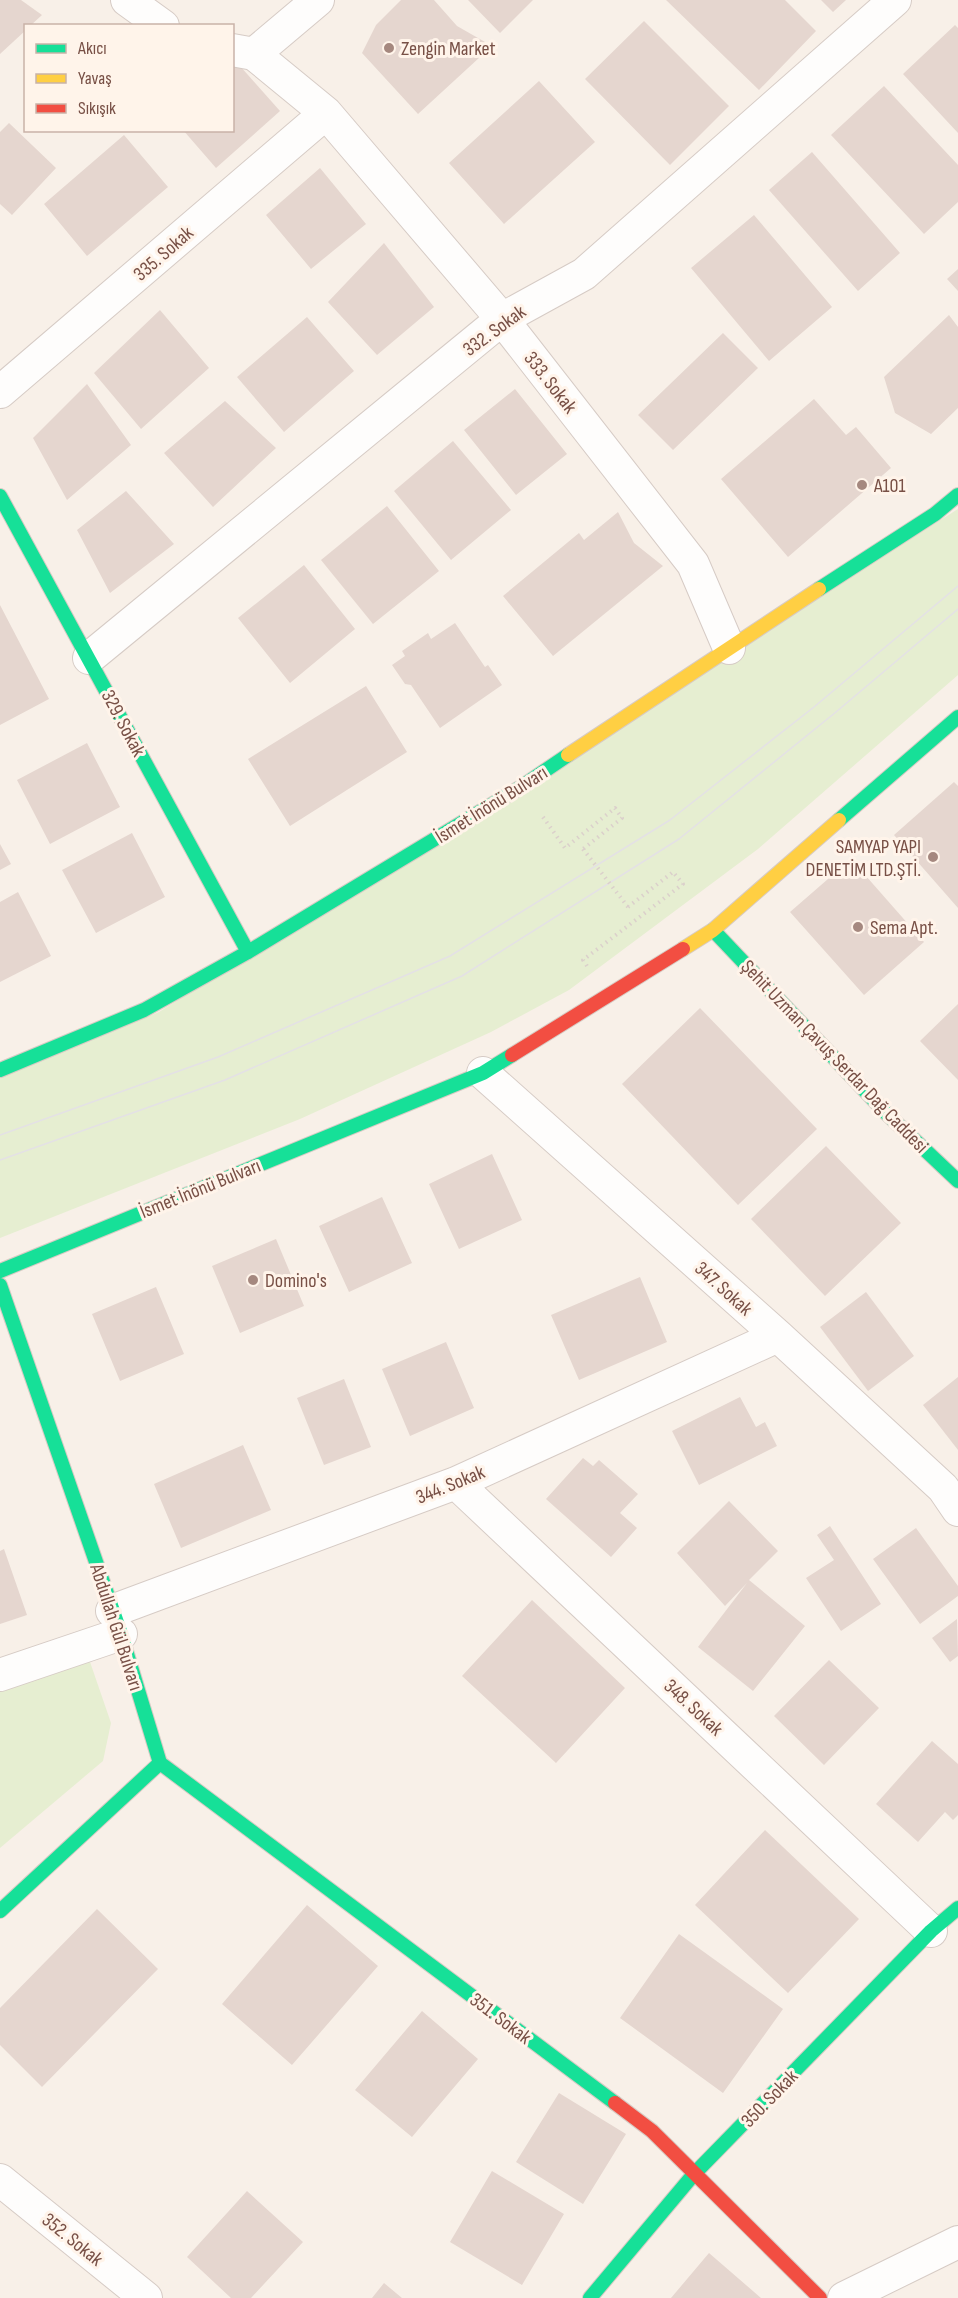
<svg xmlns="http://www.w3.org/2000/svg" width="958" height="2298" viewBox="0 0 958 2298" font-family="'Sofia Sans Condensed',sans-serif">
	<rect width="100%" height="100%" fill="#f8f0e8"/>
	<path fill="#e6eed1" d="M958,509v166l-200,174 -189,141 -78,42 -191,87 -300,119v-160l159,-66z
		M88,1656l23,67 -8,38 -103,87v-162z"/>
	<path fill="#e5d6cf" d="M0,0h21l21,15 -12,11h-4v4l-26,24z
		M401,0h33l23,26 35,20 -74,68 -56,-61 14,-28z
		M468,0h65l-33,33z
		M666,0h119l31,31 -57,59z
		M821,0h25l-13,12z
		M644,21l85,85 -59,59 -85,-86z
		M955,25l3,3v105l-55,-59z
		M232,57l48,54 -64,57 -33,-38h49z
		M539,81l56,61 -91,82 -55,-61z
		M884,86l74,79v37l-34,32 -93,-99z
		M9,123l47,45 -44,47 -12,-11v-72z
		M124,135l44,52 -81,69 -43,-52z
		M812,152l88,101 -42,38 -89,-101z
		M320,168l46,56 -55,45 -45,-54z
		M754,215l78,92 -63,54 -78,-93z
		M384,243l50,64 -57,48 -49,-53z
		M958,269v22l-11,-12z
		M160,310l49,58 -68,61 -47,-56z
		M949,315l9,12v81l-27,26 -36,-21 -11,-36z
		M307,317l47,54 -70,61 -47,-55z
		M723,333l35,35 -85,82 -35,-35z
		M87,384l44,61 -64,55 -34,-62z
		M515,389l52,65 -51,41 -52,-65z
		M814,399l32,36 10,-8 35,41 -103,89 -67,-78z
		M225,401l51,47 -63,59 -49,-54z
		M453,441l58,69 -60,50 -57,-69z
		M126,491l48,53 -64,49 -33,-63z
		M387,506l52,65 -66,53 -52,-64z
		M618,512l16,31 29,23 -110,90 -50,-60 76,-63 5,7z
		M304,565l51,64 -65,54 -52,-65z
		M0,605l49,94 -49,26z
		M455,623l30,44 3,-2 14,20 -62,43 -29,-43 -6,-1 -13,-19 13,-9 -3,-5 26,-18 3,6z
		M366,686l41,66 -117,74 -42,-67z
		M87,743l33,64 -70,37 -33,-64z
		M954,782l4,4v122l-64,-73z
		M132,833l33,64 -69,36 -34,-63z
		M0,844l11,20 -11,6z
		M851,859l73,83 -60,53 -74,-83z
		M18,892l33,64 -51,26v-80z
		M958,1004v76l-38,-39z
		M700,1008l117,121 -79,76 -116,-121z
		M826,1146l75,77 -76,73 -74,-77z
		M492,1154l30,66 -63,29 -30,-65z
		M382,1197l30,66 -63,29 -30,-66z
		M276,1239l28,67 -64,27 -28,-67z
		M640,1277l27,65 -88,38 -28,-65z
		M156,1287l28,67 -64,27 -28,-67z
		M866,1292l48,64 -46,35 -48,-64z
		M446,1342l28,66 -64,28 -28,-67z
		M958,1377v73l-35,-45z
		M344,1379l27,68 -47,18 -27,-67z
		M740,1397l16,30 9,-5 12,24 -78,39 -27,-54z
		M243,1445l28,65 -90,38 -27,-64z
		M583,1458l10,8 6,-6 39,34 -18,19 17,15 -26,29 -65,-58z
		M729,1501l49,50 -29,29 56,46 -52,65 -55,-44 49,-64 -22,23 -48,-53z
		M830,1526l51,78 -40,27 -35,-53 28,-18 -17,-25z
		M916,1528l42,58v10l-38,28 -47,-65z
		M4,1549l23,66 -27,9v-73z
		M532,1600l93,88 -69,75 -94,-87z
		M957,1619l1,37 -8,6 -18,-24z
		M829,1660l50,48 -55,57 -50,-49z
		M932,1741l26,23v51l-5,5 -8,-8 -27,30 -42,-38z
		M765,1830l94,89 -71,74 -93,-88z
		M307,1905l71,61 -86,99 -70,-61z
		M97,1909l61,60 -116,118 -42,-42v-37z
		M679,1934l104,75 -60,84 -103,-75z
		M422,2011l56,48 -66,78 -57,-47z
		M559,2093l67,41 -43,70 -67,-42z
		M492,2171l72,43 -42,71 -72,-43z
		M247,2191l56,51 -52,56h-20l-44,-41z
		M709,2253l52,45h-90z
		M384,2283l18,15h-30z"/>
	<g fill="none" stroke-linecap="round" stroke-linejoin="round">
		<g stroke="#d6cbc5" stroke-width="34">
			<path id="street" d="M127,0l36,26
				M232,50l22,4 72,59 176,206 191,245 36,84
				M254,54l64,-54
				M0,392l326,-279
				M89,658l413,-339 82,-45 311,-274
				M483,1073l295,263 165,152 15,22
				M456,1483l475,448
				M112,1611l344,-128 322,-147
				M0,1675l121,-41
				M0,2180l146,118
				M844,2298l114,-56"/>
		</g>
		<g stroke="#d7cbc4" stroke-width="16">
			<path id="fast" d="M0,496l248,456
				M819,589l116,-75 23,-19
				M839,820l119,-103
				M713,930l174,184 71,67
				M0,1070l144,-60 104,-58 273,-165 47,-32
				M0,1271l483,-198 29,-18
				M0,1285l121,349 39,129 -160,148
				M160,1763l455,340
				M590,2298l104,-124 237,-243 27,-23"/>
		</g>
		<g stroke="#d7cbc4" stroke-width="16">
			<path id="slow" d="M568,755l251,-166
				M683,949l30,-19 126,-110"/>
		</g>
		<g stroke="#d7cbc4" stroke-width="16">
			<path id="jam" d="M512,1055l171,-106
				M615,2103l37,28 168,167"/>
		</g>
		<path stroke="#dbd0cb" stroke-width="4" stroke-dasharray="1.5 4.5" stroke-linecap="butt" d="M543,817l22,31 50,-40 7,10 -39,31
			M587,966l-4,-6 100,-76 -10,-12 -45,35"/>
		<use href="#street" stroke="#fefdfc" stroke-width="32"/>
		<use href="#fast" stroke="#16e098" stroke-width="14"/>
		<use href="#slow" stroke="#ffcf43" stroke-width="14"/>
		<use href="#jam" stroke="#f24e42" stroke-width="14"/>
		<path stroke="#e4e1e5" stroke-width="1.5" d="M0,1135l218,-78 232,-101 220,-136 144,-113 144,-121
			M0,1160l225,-80 237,-104 217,-137 157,-127 122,-103"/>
		<path stroke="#dbd0cb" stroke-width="4" stroke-dasharray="1.5 4.5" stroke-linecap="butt" d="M583,849l45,58"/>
	</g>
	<g fill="#a5887f" stroke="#fff4ea" stroke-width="2">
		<circle cx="389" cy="48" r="6"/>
		<circle cx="862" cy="485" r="6"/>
		<circle cx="933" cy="857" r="6"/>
		<circle cx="858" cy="927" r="6"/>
		<circle cx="253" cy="1280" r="6"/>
	</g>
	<g text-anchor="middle" stroke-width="6" stroke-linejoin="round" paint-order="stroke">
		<g font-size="20" fill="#785046" stroke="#fff4ea" text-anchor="start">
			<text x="401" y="55">Zengin Market</text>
			<text x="874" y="492">A101</text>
			<text x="921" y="853" text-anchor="end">SAMYAP YAPI<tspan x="921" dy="23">DENETİM LTD.ŞTİ.</tspan></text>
			<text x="870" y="934">Sema Apt.</text>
			<text x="265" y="1287">Domino's</text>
		</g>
		<g font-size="20" fill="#785046" stroke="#fff4ea">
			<text transform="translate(163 253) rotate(-41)" y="7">335. Sokak</text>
			<text transform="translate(494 330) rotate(-36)" y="7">332. Sokak</text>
			<text transform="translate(551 382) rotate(52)" y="7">333. Sokak</text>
			<text transform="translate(124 723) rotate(62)" y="7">329. Sokak</text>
			<text transform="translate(491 804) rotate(-32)" y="7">İsmet İnönü Bulvarı</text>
			<text transform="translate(835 1056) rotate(46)" y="7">Şehit Uzman Çavuş Serdar Dağ Caddesi</text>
			<text transform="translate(200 1188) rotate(-22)" y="7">İsmet İnönü Bulvarı</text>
			<text transform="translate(724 1288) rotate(42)" y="7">347. Sokak</text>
			<text transform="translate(450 1484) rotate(-22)" y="7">344. Sokak</text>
			<text transform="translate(117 1627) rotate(72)" y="7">Abdullah Gül Bulvarı</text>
			<text transform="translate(694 1707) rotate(43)" y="7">348. Sokak</text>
			<text transform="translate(501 2018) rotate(37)" y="7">351. Sokak</text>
			<text transform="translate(769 2098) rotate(-46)" y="7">350. Sokak</text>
			<text transform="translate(73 2239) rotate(39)" y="7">352. Sokak</text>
		</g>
	</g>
	<rect x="24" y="24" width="210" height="108" fill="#fff4ea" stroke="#c9b2a8" stroke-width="1.5"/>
	<rect x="36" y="44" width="30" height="9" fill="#16e098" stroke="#c9b2a8" stroke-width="1.5"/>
	<text x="78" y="54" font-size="18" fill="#785046">Akıcı</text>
	<rect x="36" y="74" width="30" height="9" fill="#ffcf43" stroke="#c9b2a8" stroke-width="1.5"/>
	<text x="78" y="84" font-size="18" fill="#785046">Yavaş</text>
	<rect x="36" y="104" width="30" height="9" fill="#f24e42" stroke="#c9b2a8" stroke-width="1.5"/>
	<text x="78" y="114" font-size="18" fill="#785046">Sıkışık</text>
</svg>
